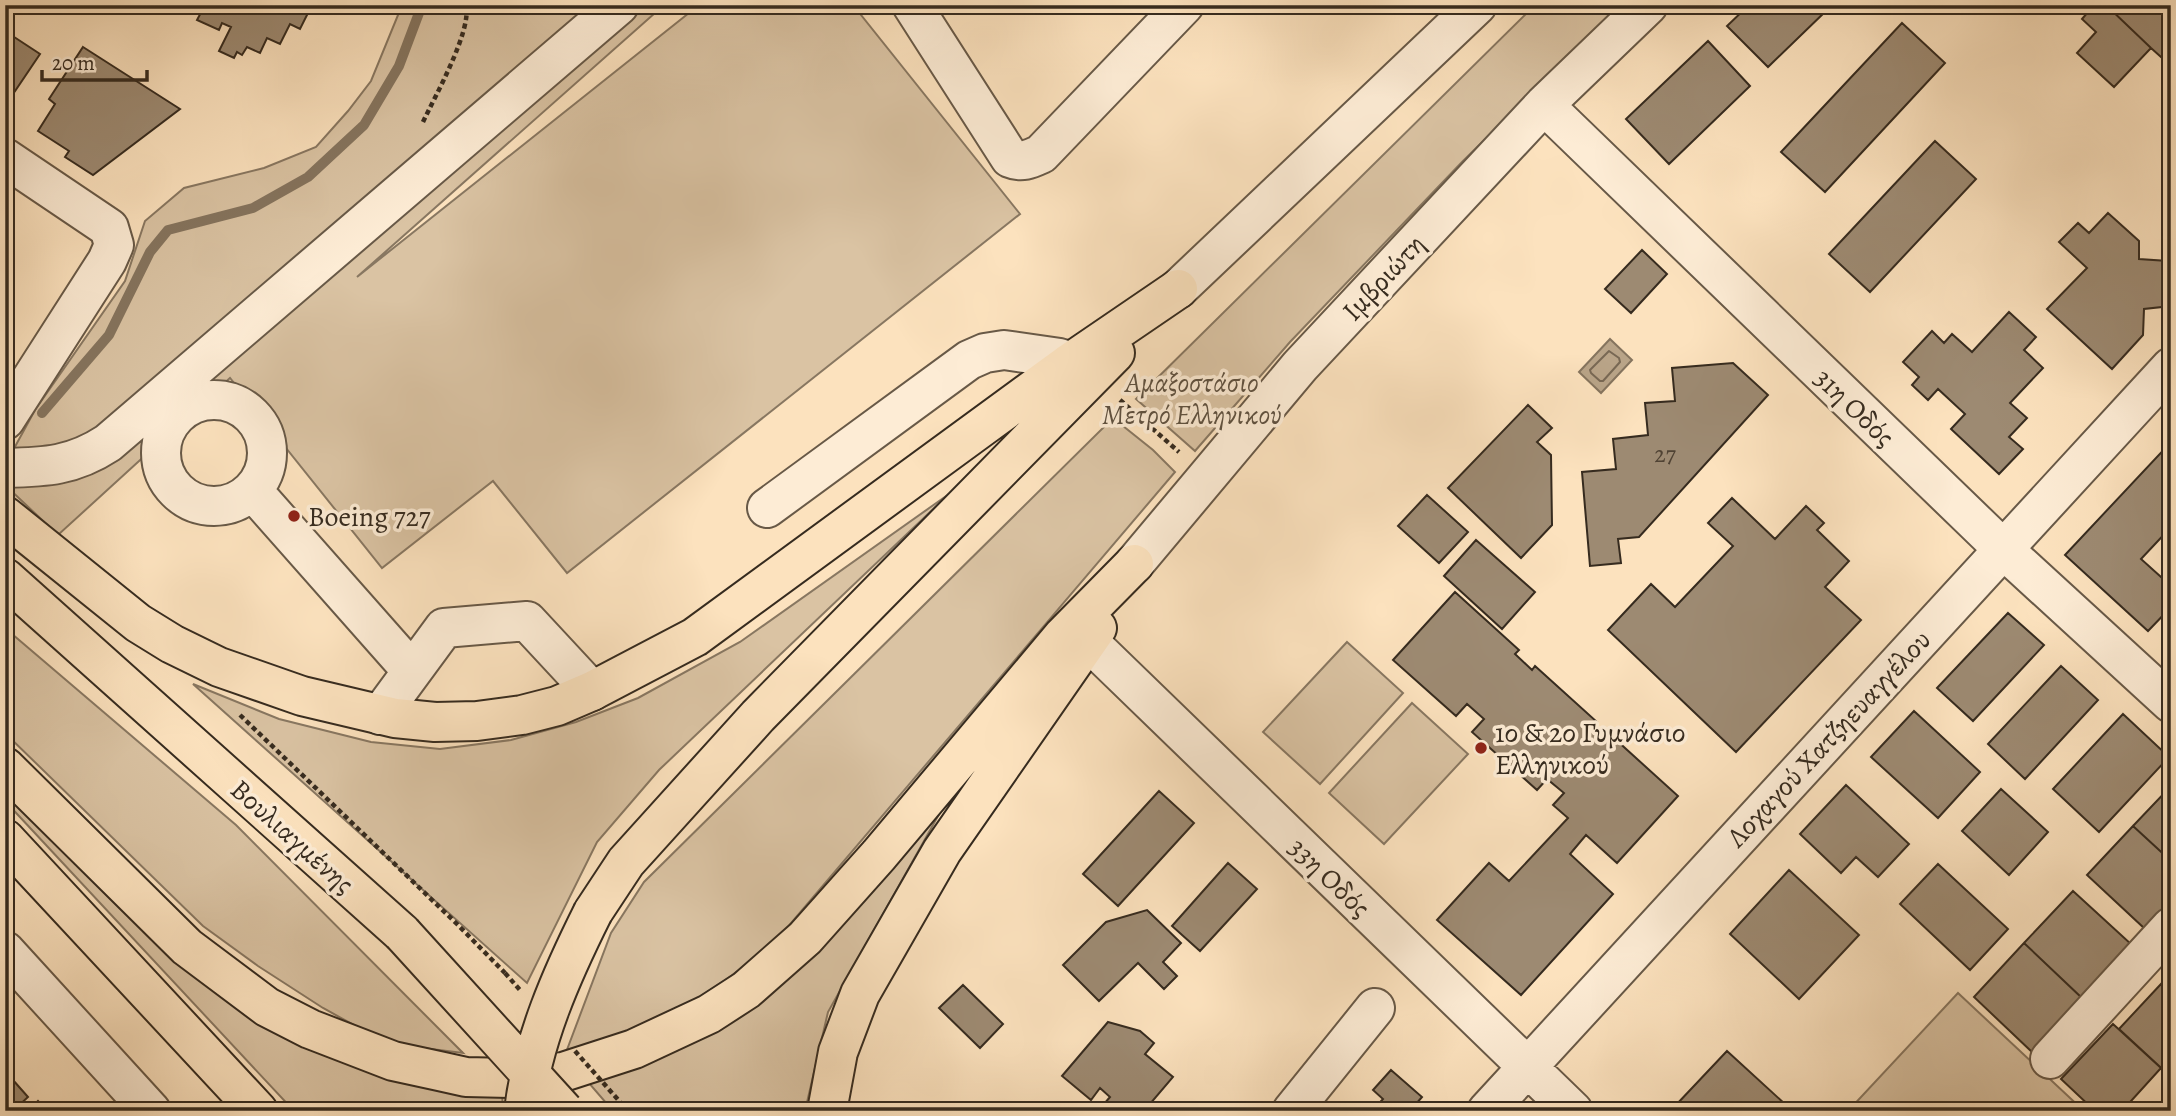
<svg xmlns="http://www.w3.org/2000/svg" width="2176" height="1116" viewBox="0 0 2176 1116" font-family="Alegreya,serif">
	<rect width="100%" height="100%" fill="#fce2be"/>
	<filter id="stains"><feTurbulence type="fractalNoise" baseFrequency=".00286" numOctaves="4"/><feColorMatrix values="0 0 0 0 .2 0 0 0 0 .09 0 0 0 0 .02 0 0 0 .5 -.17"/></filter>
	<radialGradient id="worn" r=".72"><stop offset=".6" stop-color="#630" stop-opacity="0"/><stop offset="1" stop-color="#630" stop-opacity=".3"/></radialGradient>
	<path fill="#dac3a3" stroke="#887761" stroke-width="2" d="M405,5h259l-307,272 342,-272h154l167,209 -453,359 -74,-92 -111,87 -152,-190 -172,157 -53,-50v-20l30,-55 90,-129 20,-60 39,-33 80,-20 52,-21 32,-36 23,-30 27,-66z
		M1535,5h87l-160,157 -172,180 -95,109 -59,-52z
		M1113,418l40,32 22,22 -400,470c-31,25 -63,50 -99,68 -35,19 -74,32 -111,45l46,-122 33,-51z
		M949,494l-290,276 -62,72 -70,141 -334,-299 86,35 92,23 69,7 71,-9 65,-18 62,-24 102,-56z
		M5,628l231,197 227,228 -56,-7 -46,-17 -38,-21 -65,-42 -55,-40 -198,-193z
		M1347,642l56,51 -83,91 -57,-52z
		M1412,703l56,51 -84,90 -55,-51z
		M5,789l173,168 324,135 1,19h-209l-289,-310z
		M947,800l-119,212 -23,99h-192l-25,-29 62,-22z
		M1958,993l126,118h-236z"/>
	<path fill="#b9a488" stroke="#85745e" stroke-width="2" d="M1610,339l22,21 -31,33 -22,-21z"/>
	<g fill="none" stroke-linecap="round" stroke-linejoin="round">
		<path stroke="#786854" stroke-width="2" d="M1609,351l10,7 1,4 -17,19h-3l-9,-8 -1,-3z"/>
		<path stroke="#85745e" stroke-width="10" d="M42,413l67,-78 41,-83 18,-22 85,-22 55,-31 56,-52 35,-59 23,-61"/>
	</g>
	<path fill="#9d8a72" stroke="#362b1f" stroke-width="2" d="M205,5h107l-12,24 -10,-5 -10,20 -13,-6 -7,15 -13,-6 -5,8 -5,-3 -3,6 -15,-7 12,-24 -9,-4 -3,7 -22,-10z
		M1749,5h78l2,3 -61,59 -41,-41z
		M2094,5h12l45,43 -37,39 -37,-34 19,-21 -14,-13z
		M2106,5h65v61l-20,-18z
		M1902,23l43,40 -120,129 -44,-40z
		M5,31l35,23 -35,52z
		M1708,41l42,45 -81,78 -43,-45z
		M83,47l97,62 -87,66 -28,-18 4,-6 -31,-20 17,-27 -6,-5z
		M1935,141l41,38 -106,113 -41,-38z
		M2108,213l31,28v18l29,2 3,45 -27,3 -1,26 -31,34 -65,-60 40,-41 -28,-26 19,-19 11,10z
		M1642,250l25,24 -36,39 -26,-24z
		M2009,312l27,25 -12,13 19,18 -33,35 17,15 -18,19 14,12 -24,25 -48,-45 14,-15 -27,-25 -10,11 -16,-15 7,-8 -16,-15 29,-31 12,12 8,-9 20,18z
		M1733,363l35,32 -129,142 -21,2 3,24 -31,3 -8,-94 34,-3 -3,-30 35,-4 -3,-32 30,-2 -3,-33z
		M1528,405l24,23 -15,14 14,13 1,70 -31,33 -73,-70z
		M2171,442v85l-30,32 30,27v21l-23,24 -83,-76z
		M1427,495l41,37 -29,31 -41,-37z
		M1732,498l43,41 31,-33 18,17 -7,7 32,31 -24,26 36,33 -125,132 -128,-122 43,-46 24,23 58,-61 -25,-23z
		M1476,540l59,52 -33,37 -58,-53z
		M1455,592l64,58 -4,4 17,16 3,-4 62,56 -5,6 18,16 5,-5 63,57 -61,67 -31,-28 -16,19 43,40 -92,101 -84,-75 52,-57 20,18 59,-63 -15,-13 11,-12 -17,-14 -10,11 -65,-58 12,-13 -17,-15 -11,12 -63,-56z
		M2008,613l36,32 -71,76 -36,-33z
		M2061,666l37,34 -73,79 -37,-35z
		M1914,711l66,61 -42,46 -67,-61z
		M2123,714l46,43 -70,75 -46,-43z
		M1846,785l63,59 -31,33 -22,-20 -15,16 -41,-39z
		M2171,786v75l-38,-35z
		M2001,789l47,43 -39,43 -47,-44z
		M1159,791l35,32 -76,83 -35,-32z
		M2133,826l38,35v39l-27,28 -57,-53z
		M1228,863l29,26 -57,62 -28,-25z
		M1938,864l70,65 -38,41 -70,-66z
		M1789,870l70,65 -60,64 -69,-65z
		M2073,891l59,54 -50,53 -58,-55z
		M1147,910l34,33 -18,19 14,14 -13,13 -26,-26 -39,38 -36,-36 43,-43z
		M2024,943l58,55 -50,54 -58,-55z
		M2161,984l10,9v84l-52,-48z
		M963,985l40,39 -23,24 -41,-40z
		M1108,1022l32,9 14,12 -9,11 28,23 -29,34h-46l12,-14 -10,-9 -9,12 -29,-24z
		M2113,1024l48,44 -39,43h-27l-34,-32z
		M1727,1051l59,54 -5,6h-98l-7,-6z
		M1391,1070l31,27 -12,14h-38l11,-12 -10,-9z
		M5,1071l23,26 -15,14h-8z
		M38,1101l10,10h-20z
		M2171,1101v10h-10z"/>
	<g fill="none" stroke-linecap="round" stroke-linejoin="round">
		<g stroke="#685947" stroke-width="42">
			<path id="minor" d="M912,5l98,153c12,5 20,1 31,-4l143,-149
				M1544,105l459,444 168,154
				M5,158l104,70 5,17 -7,16 -102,159
				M1178,289l299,-284
				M161 453a53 53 0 1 1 106 0a53 53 0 1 1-106 0Z
				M5,468c41,-1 68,-2 103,-25l511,-438
				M252,490l160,181
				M767,508l202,-148 16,-7 19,-3 56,8 8,6
				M1134,564l166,-198 244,-261 104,-100
				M1089,642l484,469
				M380,715l64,-87 83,-7 65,70
				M5,951l146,160
				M2050,1059l121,-132
				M1292,1111l83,-103
				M1487,1111l684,-744"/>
		</g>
		<g stroke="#362b1f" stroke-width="42">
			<path id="major" d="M5,516l133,107 34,21 47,23 83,29 93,22 40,4 42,-1 45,-6 35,-9 35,-15 103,-54 373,-273 110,-75
				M5,578l397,355
				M5,767l182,180 80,60 43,22 83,32 46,10 27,6 44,1 53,-6 71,-23 75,-35 37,-24 59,-52 74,-83 184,-219 71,-72
				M5,839l253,272
				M593,912l33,-50 132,-146 357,-363
				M827,1111l11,-59 22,-58 82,-143 155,-223"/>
		</g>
		<path stroke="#362b1f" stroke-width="4.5" stroke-dasharray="5 3.5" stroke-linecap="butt" d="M423,122c12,-26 49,-91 43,-117
			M1120,400l59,52
			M240,715l217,209 48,49"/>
		<use href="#minor" stroke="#fdecd5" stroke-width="38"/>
		<use href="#major" stroke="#fce2be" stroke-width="38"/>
		<g stroke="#362b1f" stroke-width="42" stroke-linecap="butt">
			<path id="major-bridge" d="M402,933l162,178
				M524,1111c8,-70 38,-137 69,-199"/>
		</g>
		<path stroke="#362b1f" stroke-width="4.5" stroke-dasharray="5 3.5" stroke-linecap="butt" d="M505,973l15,17
			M575,1051l53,60"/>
		<use href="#major-bridge" stroke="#fce2be" stroke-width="38"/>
	</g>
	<g fill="#8f2418" stroke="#fdecd5" stroke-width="2.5">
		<circle cx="294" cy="516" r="7"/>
		<circle cx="1481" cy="748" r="7"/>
	</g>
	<g text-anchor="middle" stroke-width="7" stroke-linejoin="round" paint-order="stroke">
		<g font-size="24" fill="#504334">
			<text x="1665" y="462">27</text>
		</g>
		<g font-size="28" fill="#362b1f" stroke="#fdecd5">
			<text transform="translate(1383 277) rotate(-47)" y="10">Ιμβριώτη</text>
			<text transform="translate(1855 407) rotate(44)" y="10">31η Οδός</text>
			<text transform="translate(1828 738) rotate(-47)" y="10">Λοχαγού Χατζηευαγγέλου</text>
			<text transform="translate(293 836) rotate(42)" y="10">Βουλιαγμένης</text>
			<text transform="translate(1330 877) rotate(44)" y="10">33η Οδός</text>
		</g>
		<g font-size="28" font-style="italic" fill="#5f5140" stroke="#fdecd5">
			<text x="1192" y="392">Αμαξοστάσιο<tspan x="1192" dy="32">Μετρό Ελληνικού</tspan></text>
		</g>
		<g font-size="28" fill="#362b1f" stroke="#fdecd5" text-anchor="start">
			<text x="308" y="526">Boeing 727</text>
			<text x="1495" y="742">1ο &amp; 2ο Γυμνάσιο<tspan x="1495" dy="32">Ελληνικού</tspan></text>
		</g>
	</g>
	<rect width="2176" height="1116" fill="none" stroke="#fce2be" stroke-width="28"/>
	<rect x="7" y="7" width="2162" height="1102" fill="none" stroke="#362b1f" stroke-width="3.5"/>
	<rect x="14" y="14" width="2148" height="1088" fill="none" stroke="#362b1f" stroke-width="2"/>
	<path d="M42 70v10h105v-10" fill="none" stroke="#362b1f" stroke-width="3.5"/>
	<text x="52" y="70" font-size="21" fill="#362b1f" stroke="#fdecd5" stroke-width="5" paint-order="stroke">20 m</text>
	<rect width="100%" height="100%" filter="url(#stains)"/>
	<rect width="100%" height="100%" fill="url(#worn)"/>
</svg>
